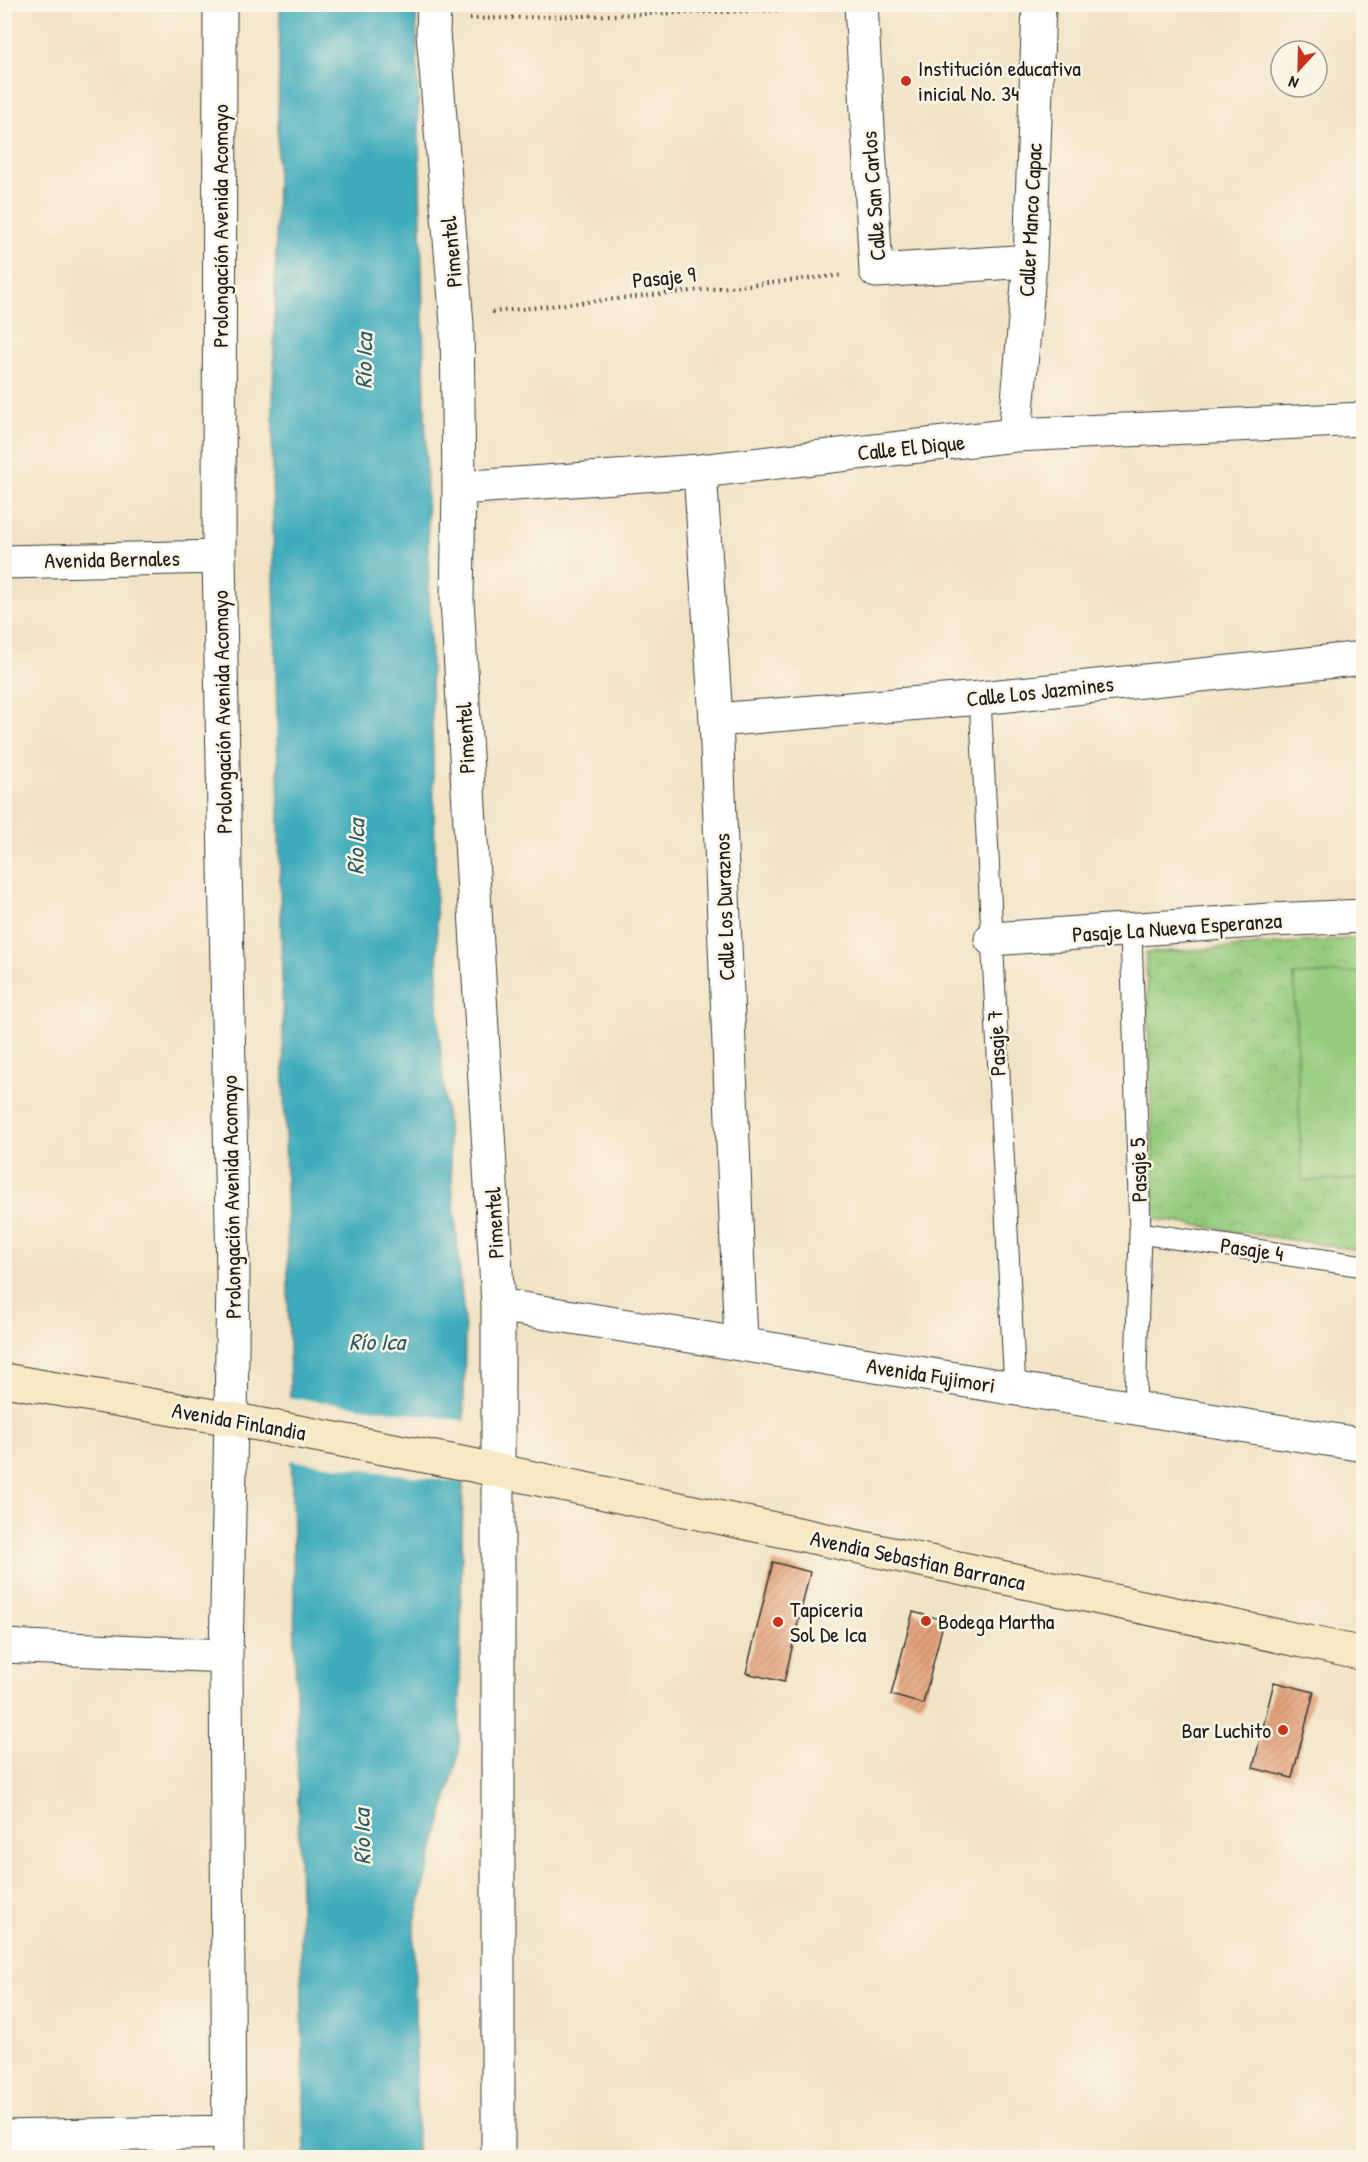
<svg xmlns="http://www.w3.org/2000/svg" width="1368" height="2162" viewBox="0 0 1368 2162" font-family="'Patrick Hand',sans-serif">
	<defs>
		<pattern id="park-crowns" width="20" height="18" patternUnits="userSpaceOnUse" patternTransform="scale(1.5)"><rect width="20" height="18" fill="#95cb7d"/><path d="M2 6a3 3 0 1 1 6 0M12 15a3 3 0 1 1 6 0" fill="none" stroke="#80ae6b"/></pattern>
		<pattern id="building-hatch" width="6" height="6" patternUnits="userSpaceOnUse" patternTransform="scale(1.5)"><rect width="6" height="6" fill="#e2a179"/><path d="M-1 1l2-2M0 6l6-6M5 7l2-2" fill="none" stroke="#c18a68"/></pattern>
	</defs>
	<rect width="100%" height="100%" fill="#fcf5e5"/>
	<filter id="ink" filterUnits="userSpaceOnUse"><feTurbulence type="fractalNoise" baseFrequency=".0167" numOctaves="2"/><feDisplacementMap in="SourceGraphic" scale="12" xChannelSelector="R" yChannelSelector="G"/><feConvolveMatrix kernelMatrix="1 2 1 2 8 2 1 2 1" color-interpolation-filters="sRGB"/></filter>
	<filter id="wash" filterUnits="userSpaceOnUse"><feTurbulence type="fractalNoise" baseFrequency=".008" numOctaves="4" result="noise"/><feDisplacementMap in="SourceGraphic" scale="24" xChannelSelector="R" yChannelSelector="G"/><feGaussianBlur stdDeviation="1.35" result="paint"/><feColorMatrix in="noise" values="0 0 0 0 0 0 0 0 0 0 0 0 0 0 0 0 0 1.4 0 .05"/><feComposite in="paint" operator="in"/></filter>
	<g filter="url(#wash)">
		<rect width="100%" height="100%" fill="#f1e3c5"/>
		<path fill="url(#park-crowns)" stroke="#58744c" stroke-width="1.5" d="M1363,938v313l-208,-32 -9,-266z"/>
		<path fill="#95cb7d" stroke="#58744c" stroke-width="1.5" d="M1363,972v207l-61,2 -8,-206z"/>
		<path fill="#3cabbb" stroke="#2c646c" stroke-width="1.5" d="M280,5h136l23,1026 26,301 -6,420 -45,173 3,232h-112l-33,-1690z"/>
		<path fill="#f1e3c5" d="M287,1397l180,24 -2,62 -177,-23z"/>
		<g id="blocks">
			<path fill="url(#building-hatch)" d="M773,1562l37,10 -26,110 -38,-9z
				M913,1612l31,8 -21,84 -32,-9z
				M1274,1682l40,10 -22,86 -39,-10z"/>
		</g>
	</g>
	<g filter="url(#ink)">
		<use href="#blocks" fill-opacity="0" stroke="#3c3a35" stroke-width="1.5"/>
		<g fill="none" stroke-linecap="round" stroke-linejoin="round">
			<g stroke="#3c3a35" stroke-width="23">
				<path id="service" d="M980,698l35,691
					M1131,931l9,302 -5,175
					M1140,1233l224,33"/>
			</g>
			<g stroke="#3c3a35" stroke-width="35">
				<path id="minor" d="M434,4l-1,29 24,291 2,164 -2,112 41,705v853
					M861,4l15,267 154,-10
					M1015,435l15,-174 9,-257
					M700,471l16,249 25,624
					M459,488l241,-17 315,-36 349,-16
					M4,562l215,-5
					M716,720l264,-22 384,-40
					M991,939l279,-19 94,-4
					M498,1305l866,140
					M4,1646l222,10
					M4,2137l225,-5
					M229,2158l-3,-502 5,-237"/>
			</g>
			<g stroke="#3c3a35" stroke-width="35">
				<path id="tertiary" d="M220,4l-1,553 14,717 -2,145"/>
			</g>
			<g stroke="#3c3a35" stroke-width="35">
				<path id="secondary" d="M4,1380l227,39 241,46 892,189"/>
			</g>
			<path stroke="#3c3a35" stroke-width="4" stroke-dasharray="1.5 4.5" stroke-linecap="butt" d="M895,8l110,-1
				M470,19l355,-10
				M492,312l351,-37"/>
			<use href="#service" stroke="#fff" stroke-width="21"/>
			<use href="#minor" stroke="#fff" stroke-width="33"/>
			<use href="#tertiary" stroke="#fff" stroke-width="33"/>
			<use href="#secondary" stroke="#f8e8c3" stroke-width="33"/>
		</g>
	</g>
	<g fill="#c8321e" stroke="#fcf5e5" stroke-width="2">
		<circle cx="906" cy="81" r="6"/>
		<circle cx="926" cy="1621" r="6"/>
		<circle cx="778" cy="1622" r="6"/>
		<circle cx="1283" cy="1730" r="6"/>
	</g>
	<g text-anchor="middle" stroke-width="5" stroke-linejoin="round" paint-order="stroke">
		<g font-size="22" fill="#1c1c1c" stroke="#fcf5e5" text-anchor="start">
			<text x="918" y="76">Institución educativa<tspan x="918" dy="25">inicial No. 34</tspan></text>
			<text x="790" y="1617">Tapiceria<tspan x="790" dy="25">Sol De Ica</tspan></text>
			<text x="938" y="1629">Bodega Martha</text>
			<text x="1271" y="1738" text-anchor="end">Bar Luchito</text>
		</g>
		<g font-size="22" fill="#1c1c1c" stroke="#fcf5e5">
			<text transform="translate(873 196) rotate(-94)" y="8">Calle San Carlos</text>
			<text transform="translate(1030 220) rotate(-87)" y="8">Caller Manco Capac</text>
			<text transform="translate(220 226) rotate(-90)" y="8">Prolongación Avenida Acomayo</text>
			<text transform="translate(451 252) rotate(-95)" y="8">Pimentel</text>
			<text transform="translate(664 277) rotate(-6)" y="8">Pasaje 9</text>
			<text transform="translate(911 447) rotate(-6)" y="8">Calle El Dique</text>
			<text transform="translate(112 559) rotate(-1)" y="8">Avenida Bernales</text>
			<text transform="translate(1040 691) rotate(-6)" y="8">Calle Los Jazmines</text>
			<text transform="translate(222 712) rotate(-91)" y="8">Prolongación Avenida Acomayo</text>
			<text transform="translate(465 738) rotate(-93)" y="8">Pimentel</text>
			<text transform="translate(724 907) rotate(-92)" y="8">Calle Los Duraznos</text>
			<text transform="translate(1177 927) rotate(-4)" y="8">Pasaje La Nueva Esperanza</text>
			<text transform="translate(996 1043) rotate(-93)" y="8">Pasaje 7</text>
			<text transform="translate(1138 1170) rotate(-92)" y="8">Pasaje 5</text>
			<text transform="translate(231 1197) rotate(-91)" y="8">Prolongación Avenida Acomayo</text>
			<text transform="translate(494 1223) rotate(-93)" y="8">Pimentel</text>
			<text transform="translate(1252 1249) rotate(8)" y="8">Pasaje 4</text>
			<text transform="translate(931 1375) rotate(9)" y="8">Avenida Fujimori</text>
			<text transform="translate(239 1421) rotate(10)" y="8">Avenida Finlandia</text>
			<text transform="translate(918 1560) rotate(12)" y="8">Avendia Sebastian Barranca</text>
		</g>
		<g font-size="24" font-style="italic" fill="#2a5c64" stroke="#fcf5e5">
			<text transform="translate(364 361) rotate(-89)" y="8">Río Ica</text>
			<text transform="translate(356 847) rotate(-89)" y="8">Río Ica</text>
			<text x="377" y="1350">Río Ica</text>
			<text transform="translate(362 1837) rotate(-91)" y="8">Río Ica</text>
		</g>
	</g>
	<rect width="1368" height="2162" fill="none" stroke="#fcf5e5" stroke-width="24"/>
	<g transform="translate(1299 69) rotate(202)"><circle r="28" fill="#fcf5e5" stroke="#a29e95" stroke-width="1.5"/>
	<path d="M0-4.5L10 22L0 15L-10 22Z" fill="#c8321e"/>
	<text y="-9" font-size="16" font-weight="bold" text-anchor="middle" fill="#1c1c1c">N</text>
	</g>
</svg>
